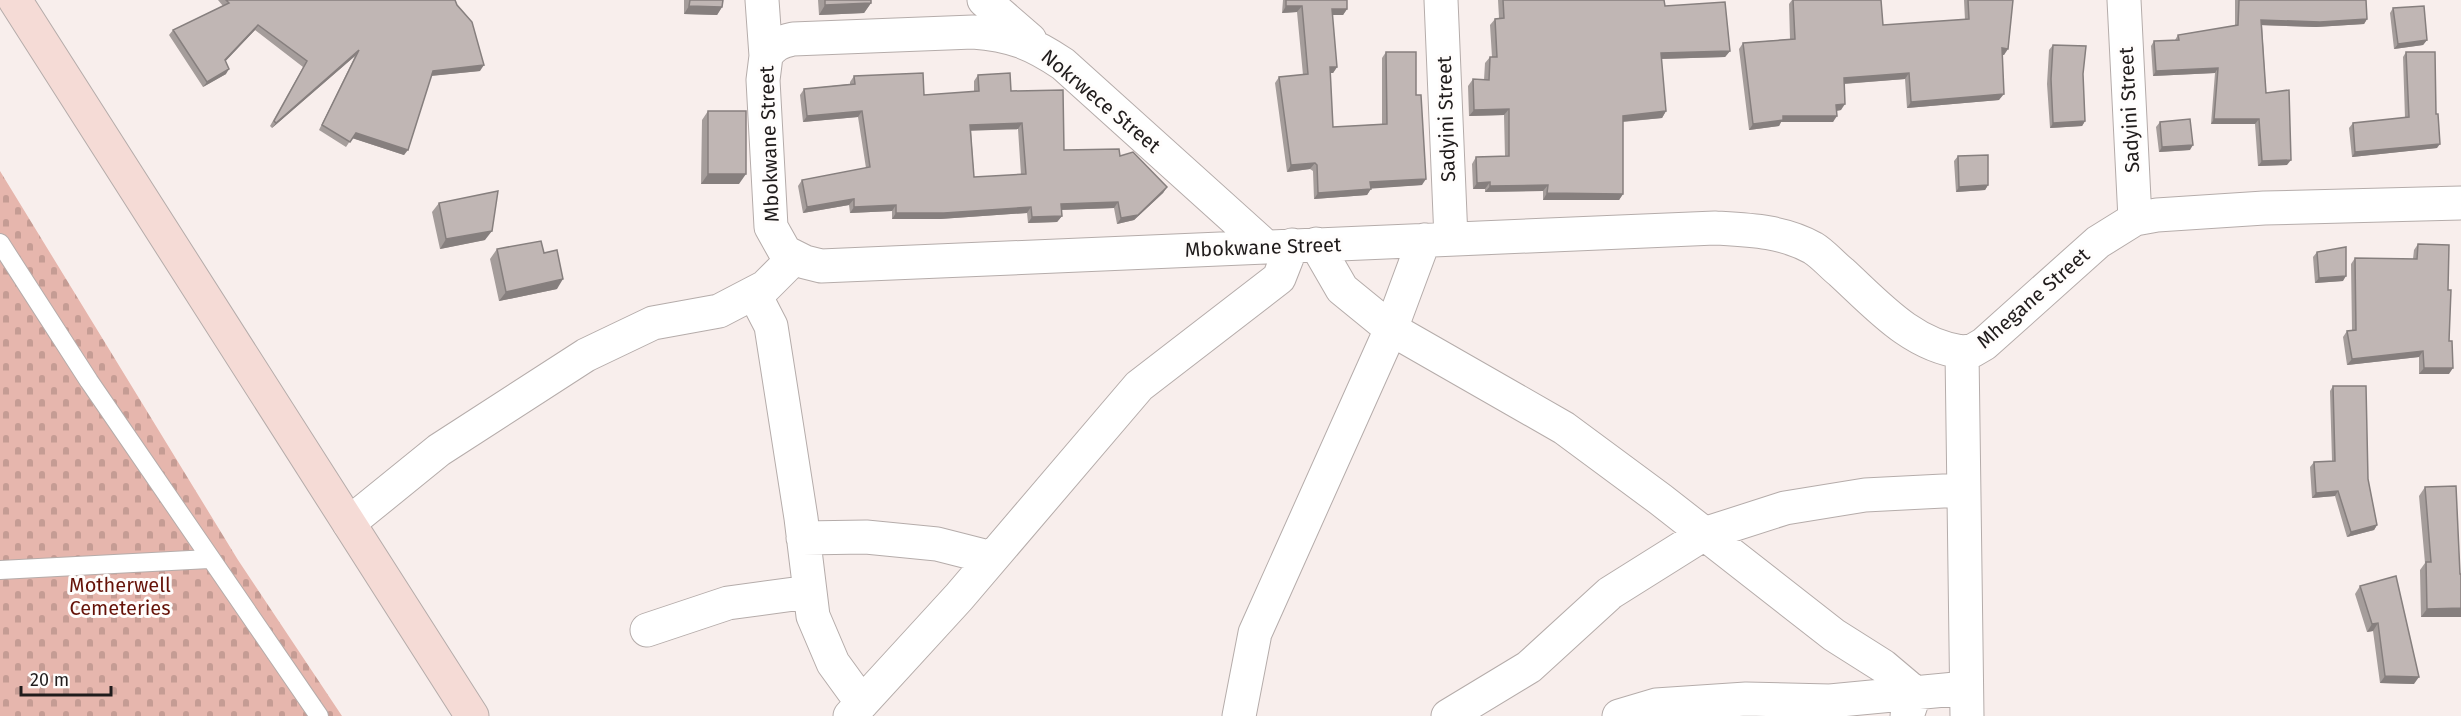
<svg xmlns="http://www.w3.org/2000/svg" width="2461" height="716" viewBox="0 0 2461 716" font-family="'Fira Sans',sans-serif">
	<defs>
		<pattern id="cemetery-stones" width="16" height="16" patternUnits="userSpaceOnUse" patternTransform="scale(1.5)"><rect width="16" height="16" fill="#e6b6ad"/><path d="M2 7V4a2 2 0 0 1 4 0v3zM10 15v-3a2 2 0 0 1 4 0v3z" fill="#c59c94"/></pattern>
	</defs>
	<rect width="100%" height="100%" fill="#f8eeec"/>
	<path fill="url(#cemetery-stones)" d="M0,171l238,389 104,156h-342z"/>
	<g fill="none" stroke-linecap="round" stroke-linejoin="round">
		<g stroke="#b5acaa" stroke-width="20">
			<path id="lane" d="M0,243l89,138 230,335
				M0,570l209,-11"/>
		</g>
		<g stroke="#b5acaa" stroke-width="35">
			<path id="street" d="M762,0l4,56 -3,24 8,147 14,25 20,10 16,4 894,-38c34,2 68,3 98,20 10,6 19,17 28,24 36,33 70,73 121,80
				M984,0l46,40
				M1441,0l10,239
				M2124,0l11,219
				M766,56c7,-11 14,-14 27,-17l180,-7c38,3 59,11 90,32l202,182
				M1316,244l26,45 49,40 173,99 96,71 174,136 49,31 32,27 -8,23
				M754,293l17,33 30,192 12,98 20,47 29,40
				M349,523l90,-73 147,-95 67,-32 66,-12 46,-24 29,-29
				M803,538l63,-1 71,7 55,14
				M647,630l81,-27 81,-11
				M850,716l109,-119 180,-211 140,-108 13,-33
				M1239,716l16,-83 136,-304 33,-89
				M1448,716l81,-49 81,-74 94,-59 81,-26 80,-13 98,-5
				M1619,716l37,-11 90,-6 84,2 136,-13
				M1967,716l-5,-364 10,-1 12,-7 114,-102 37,-23 22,-4 107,-7 197,-5"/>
		</g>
		<g stroke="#b5acaa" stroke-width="35">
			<path id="secondary" d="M15,0l457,716"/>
		</g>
		<use href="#lane" stroke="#fff" stroke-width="18"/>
		<use href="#street" stroke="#fff" stroke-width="33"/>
		<use href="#secondary" stroke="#f5dbd6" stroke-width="33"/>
	</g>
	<path fill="#a59d9b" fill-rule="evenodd" d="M218,0h237l25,71 -49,5 -27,79 -52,-17 -6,9 -27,-17 36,-74 -83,72 -2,-2 33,-59 -48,-37 -30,31 1,13 -23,13 -34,-52 4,-5 50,-24z
		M684,0h39l-1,7 -5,8 -33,-1z
		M818,0h53v3l-7,10 -45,2z
		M1283,0h64v9l-4,6h-11l5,52 -4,6h-3l3,54 49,-3v-66l4,-6 30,43 6,90 -51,3 -4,7 -53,4 -1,-28 -3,-2 -23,3 -12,-89 4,-6 24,-2 -6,-63 -15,1z
		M1498,0h166l1,6 65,45 -5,6 -64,2 5,52 -4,7 -39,4v72l-4,6h-76v-9l-58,1v-3h-12l-1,-25 4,-7 29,-1 -1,-41 -35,1 -1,-30 5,-7 11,1 1,-17 5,-6h2l-2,-32 5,-6 4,-1z
		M1792,0h89l2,25 82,-5 -1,-20h49l-9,55h-1l-4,45 -92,8 -2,-29 -61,5 -3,26 -4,1 -4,11h-52l-2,4 -30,4 -10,-81 4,-6 47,-4 -1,-35z
		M2235,0h131l1,19 -3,5 -48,3 -54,-2 4,68 21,72 -29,1 -3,-42h-44l4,-51 -62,3 -2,-30 3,-5 21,-1 3,-5 57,-9z
		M2393,8l34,32 -4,5 -29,4 -4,-36z
		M2053,45l30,29 2,47 -3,5 -32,2 -3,-44 2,-34z
		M2406,52l31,96 -85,9 -3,-29 4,-5 52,-5 -2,-61z
		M978,75l33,16 53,59 56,6 47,31 -4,6 -29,27 -17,4 -3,-16 -53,2 1,6 -5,6 -29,1 -1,-10 -87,6h-48v-8l-42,2 -1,-8 -46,8 -5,-27 4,-6 64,-12 -8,-51 -55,5 -3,-27 4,-6 46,-5v-2l4,-6 70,19 50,-3v-11zM1018,129l3,46 -47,2 -3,-47z
		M708,111l31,73h-38l1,-64z
		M2160,122l30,28 -31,2 -3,-25z
		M1958,156l30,29 -3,5 -29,2 -2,-31z
		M439,203l46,37 -45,9 -8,-37z
		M2418,244l30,46 1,84h-30v-17l-72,8 -4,-28 4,-6 5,-1 -1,-66 4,-6 58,1 1,-9z
		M497,249l47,4 13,36 -58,12 -9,-42z
		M2317,252l26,29 -28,2 -2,-26z
		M2333,386l35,93 9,46 -3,5 -27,7 -12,-41 -23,2 -2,-31 4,-5 18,-1 -2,-70z
		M2425,487l35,87h1v43h-40l-1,-47 5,-7 -6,-67z
		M2360,586l54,98 -34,-1 -7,-52 -6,1 -12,-38z"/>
	<path fill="#867f7e" d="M871,3l-7,10 -45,2 6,-10z
		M689,6l33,1 -5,8 -33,-1z
		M1286,6h16l-5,6 -15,1z
		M1332,9h15l-4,6h-16z
		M2367,19l-3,5 -48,3 -58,-2 3,-5z
		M258,25l-3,5 -34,36 4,-6z
		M2427,40l-4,5 -29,4 4,-5z
		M2002,48l6,1 -4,6 -6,-1z
		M359,50l-4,6 -83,72 4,-5z
		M1730,51l-5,6 -69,2 5,-6z
		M484,65l-4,6 -51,5 4,-5z
		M1330,67h7l-4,6h-8z
		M2218,68l-3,5 -62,3 3,-5z
		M229,69l-3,5 -23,13 4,-5z
		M1909,73l-4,6 -65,5 4,-6z
		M2004,94l-5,6 -92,8 4,-6z
		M1845,104l-4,6 -9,1 4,-6z
		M1509,109l-5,6 -35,1 5,-6z
		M862,111l-4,6 -55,5 4,-6z
		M1666,111l-4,7 -44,4 5,-6z
		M1783,116h54l-4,6h-52l-2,4 -30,4 4,-6z
		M2214,119h45l-4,5h-44z
		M2085,121l-3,5 -32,2 3,-5z
		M1022,123l-4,6 -52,2 4,-6z
		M356,133l52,17 -4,5 -52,-17z
		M2440,144l-3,4 -85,9 3,-5z
		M2193,145l-3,5 -31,2 3,-5z
		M2291,160l-4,5 -29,1 4,-5z
		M1315,163l-5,6 -23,3 4,-7z
		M708,174h38l-7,10h-38z
		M1426,179l-4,6 -56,4 4,-7z
		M1490,182l-5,7h-12l4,-6z
		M1548,185l-5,6 -58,1 5,-6z
		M1988,185l-3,5 -29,2 3,-5z
		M1167,187l-4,6 -29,27 -17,4 4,-6z
		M1371,189l-4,6 -53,4 4,-6z
		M1547,193l76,1 -4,6h-76z
		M854,199l-5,6 -46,8 4,-6z
		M1118,202l-4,6 -57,2 4,-6z
		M896,205l-4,6 -42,2 4,-6z
		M1031,207l-4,6 -87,6h-48l4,-6z
		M1062,216l-5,6 -29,1 4,-6z
		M492,231l-7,9 -45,9 6,-10z
		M2346,276l-3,5 -28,2 4,-5z
		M563,279l-6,10 -58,12 7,-9z
		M2423,351l-4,6 -72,8 5,-6z
		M2424,368h29l-4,6h-30z
		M2338,491l-3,5 -23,2 4,-5z
		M2377,525l-3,5 -27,7 4,-5z
		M2461,608v9h-40l6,-8z
		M2378,623l-5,8 -6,1 5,-8z
		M2385,676l34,1 -5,7 -34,-1z"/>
	<path fill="#c0b6b4" stroke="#867f7e" stroke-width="1.5" fill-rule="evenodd" d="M226,0h229l2,5 15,17 12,43 -51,6 -25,79 -52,-17 -6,9 -28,-17 37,-75 -83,73 -2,-2 33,-60 -49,-36 -33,35 4,9 -22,13 -34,-52 56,-27z
		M690,0h33l-1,7 -33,-1z
		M825,0h46v3l-46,2z
		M1286,0h61v9h-15l5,58h-7l3,60 54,-3 -1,-72h30v43h5l5,84 -56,3 1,7 -53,4 -1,-28 -2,-2 -24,2 -12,-88 29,-3 -6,-68h-16z
		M1503,0h161l1,6 60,-4 5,49 -69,2 5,58 -43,5v78l-76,-1 1,-8 -58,1v-4l-13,1 -1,-26 33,-1v-47l-35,1 -1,-31 16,1 1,-23h7l-2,-38 9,-1z
		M1793,0h88l2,25 86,-6 -1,-19h45l-5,49 -6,-1 2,46 -93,8 -2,-29 -65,5 1,26 -9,1 1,11h-54v4l-30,4 -10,-81 52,-4z
		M2239,0h127l1,19 -47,3 -59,-2 5,73 23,-3 2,70 -29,1 -3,-42h-45l4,-51 -62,3 -2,-30 25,-1 -1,-5 60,-10z
		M2424,6l3,34 -29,4 -5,-36z
		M2053,45l33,1 -3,28 2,47 -32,2 -2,-44z
		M2406,52h29l1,62h2l2,30 -85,8 -2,-29 56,-6z
		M923,73l1,22 55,-4 -1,-16 32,-2 1,18 52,-1 1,60 55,-1 1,7 13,-4 34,35 -29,28 -17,3 -3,-16 -57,2 1,12 -30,1 -1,-10 -87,6h-48v-8l-42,2v-8l-47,8 -5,-27 68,-13 -8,-56 -55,5 -3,-27 51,-5 -1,-8zM1022,123l4,51 -52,3 -4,-52z
		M708,111h38v63h-38z
		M2190,119l3,26 -31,2 -2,-25z
		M1988,155v30l-29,2 -1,-31z
		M498,191l-6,40 -46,8 -7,-36z
		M541,241l3,12 13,-3 6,29 -57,13 -9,-43z
		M2418,244l31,1 -1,45h3l-2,51h3l1,27h-29l-1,-17 -71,8 -5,-28 9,-1 -1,-72 62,1z
		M2346,247v29l-27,2 -2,-26z
		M2333,386h33l2,93 9,46 -26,7 -13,-41 -22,2 -2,-31 21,-1z
		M2456,486l4,88h1v34l-34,1 -1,-47h5l-6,-75z
		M2396,576l23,101 -34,-1 -7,-53 -6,1 -12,-38z"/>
	<g text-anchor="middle" stroke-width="6" stroke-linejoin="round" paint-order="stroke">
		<g font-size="20" fill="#201c1c" stroke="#fffdfc">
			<text transform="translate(1101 101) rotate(40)" y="7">Nokrwece Street</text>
			<text transform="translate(2129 110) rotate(-93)" y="7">Sadyini Street</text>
			<text transform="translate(1446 119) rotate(-92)" y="7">Sadyini Street</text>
			<text transform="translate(769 144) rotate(-92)" y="7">Mbokwane Street</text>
			<text transform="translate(1263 247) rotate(-2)" y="7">Mbokwane Street</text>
			<text transform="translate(2033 298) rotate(-41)" y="7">Mhegane Street</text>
		</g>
		<g font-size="20" fill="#651208" stroke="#fffdfc">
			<text x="120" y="592">Motherwell<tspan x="120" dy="23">Cemeteries</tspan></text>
		</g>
	</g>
	<path d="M21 686v9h90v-9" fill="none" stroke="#201c1c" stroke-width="3"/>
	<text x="30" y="686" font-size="18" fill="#201c1c" stroke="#fffdfc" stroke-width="4.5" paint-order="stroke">20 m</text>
</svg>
